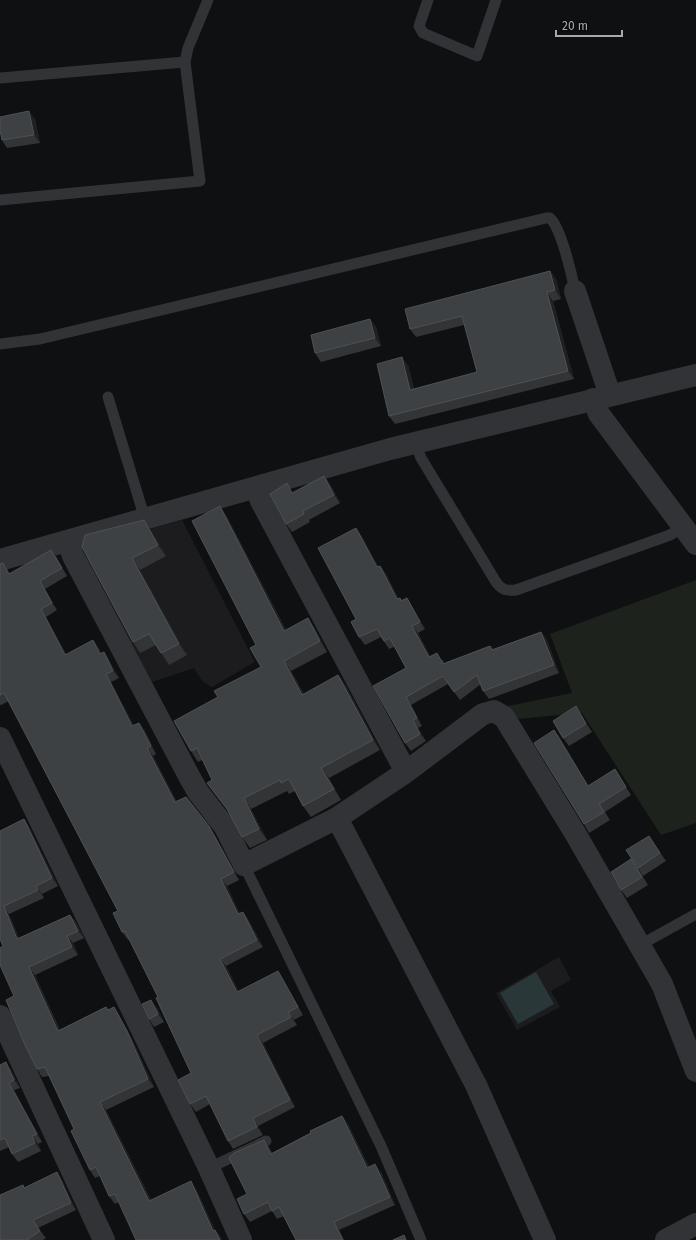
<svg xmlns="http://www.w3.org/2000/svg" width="696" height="1240" viewBox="0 0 696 1240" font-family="'Fira Sans',sans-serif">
	<rect width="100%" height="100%" fill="#0f1011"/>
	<path fill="#1c1c1e" d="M182,520l73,142 -43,25 -9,-5 -9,-14 -45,15 -64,-121 5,-16z
		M559,957l12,23 -20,11 9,16 -43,23 -21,-37z"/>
	<path fill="#1d231c" d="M696,580v243l-35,12 -79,-122 -65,6 -14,-12 69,-14 -22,-59z"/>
	<path fill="#293739" d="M536,972l18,32 -36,20 -18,-31z"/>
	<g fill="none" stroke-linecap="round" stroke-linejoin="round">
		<path stroke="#313336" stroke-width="11" d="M428,0l-9,26 4,7 54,23 19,-56
			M0,78l185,-16
			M0,200l200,-19 -15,-119 3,-14 20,-48
			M0,344l40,-5 506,-121h4c11,10 22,57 25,73
			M108,397l37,122
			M415,443l6,15 75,124c6,8 10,9 20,8l154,-55 13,-8
			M244,865l137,281 40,94
			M640,945l56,-31
			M209,1168l57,-27"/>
		<path stroke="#313336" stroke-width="22" d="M575,291l35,104
			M593,399l6,15 97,130
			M256,487l5,14 145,271
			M68,541l5,15 116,220 9,16 27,35 19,38 93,-47 69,-46 77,-58 11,-3 10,6 71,116 87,151 34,87
			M0,560l390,-111 306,-74
			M0,738l209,430 32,72
			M337,818l139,267 69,155
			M0,1016l104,224
			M666,1240l30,-16"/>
	</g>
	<path fill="#323436" d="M35,119l5,24 -33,5 -5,-8z
		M550,271l6,8 5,20 -8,2 21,78 -179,45 -6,-8 19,-51 6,24 63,-17 -13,-47 -48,12 -6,-8z
		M370,319l6,8 5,19 -60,16 -6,-9z
		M324,476l6,8 10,19 -31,17 1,2 -18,10 -6,-8 7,-31z
		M227,517l59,113 22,-12 7,11 12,23 -36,19 13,23 34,-19 8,11 34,64 -51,28 12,22 -30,17 -8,-11 -8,-15 -6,3 -2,-3 -36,18 16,31 -17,8 -8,-11 -13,-25 -22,-29 5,-3 -10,-20 -4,2 -7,-11 27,-54 43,-30 -5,-22z
		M144,520l8,12 14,24 -26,14 47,85 -18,10 -13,-20 -16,8 -7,-11 -51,-95z
		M361,535l17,32 2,-1 6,8 12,24h2l2,2 5,-2 5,8 13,23 -7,4 12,23 13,4 1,3 46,-17 3,3 48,-17 6,8 12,33 -70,26 -6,-8 -2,-7 -21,16 -12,-16 -37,21 11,21 -4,2 8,13 -15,10 -6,-8 1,-75 -12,-21 -5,2 -8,-12 -16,8 -6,-8 -3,-18z
		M51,550l6,8 10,18 -22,13 12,21 -11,7 20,37 33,-6 2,5 3,-1 5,8 10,18 -8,4 23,44 5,-3 6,8 11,23 -3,2 24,46 37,32 25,46 -12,6 12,27 9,6 15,28 -37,19 13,26 44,-13 20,36 -9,5 3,5 -34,18 32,64 -37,19 5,9 -30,14 -5,-8 -18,-37 -14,8 -6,-8 1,-31 -33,-76 -29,-58 -1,1 -6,-8 -4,-21 -109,-210 -8,4h-1v-141l8,7 2,3z
		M581,714l11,18 -23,14 -6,-8z
		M554,730l6,8 28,48 27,-17 16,26 -26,17 5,8 -21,13 -5,-9z
		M24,819l5,8 29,59 -16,8 2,4 -35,16 10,24 51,-23 6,7 8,16 -11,5 5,12 -43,20 25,55 46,-23 2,3 11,5 13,24 22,48 -48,23 45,90 45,-11 19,41 6,8 -102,-36 -4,2 -6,-8 -9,-20 -5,2 -5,-8 -16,-41 -25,-53 -7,1 -5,-8 -23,-73 -11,-50 -3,-115z
		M649,836l17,25 -23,15 -5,-8z
		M637,867l11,18 -21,13 -6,-8z
		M157,1008l7,14 -10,5 -5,-8z
		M0,1065l11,5 9,18 -6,2 28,52 -4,2 3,7 -23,11 -6,-8 -3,-7 -9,4z
		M342,1116l6,8 21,43 12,5 14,33 -56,25 5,10h-48l-12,-24 -7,3 -5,-8 -22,11 -6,-8 3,-20 22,-47 3,6z
		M62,1180l14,30 -38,18 8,10 -3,2h-43l25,-52z"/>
	<path fill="#1f2022" d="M29,111l6,8 5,24 -6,-8z
		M550,271l6,8 5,20 -6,-9z
		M547,292l6,9 21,78 -6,-8z
		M370,319l6,8 5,19 -6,-8z
		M402,357l6,8 8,33 -6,-8z
		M324,476l6,8 10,19 -6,-8z
		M220,506l7,11 65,124 -8,-10z
		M144,520l8,12 14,24 -8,-11z
		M356,528l5,7 22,40 -6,-8z
		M51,550l6,8 10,18 -5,-8z
		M132,558l8,12 47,85 -8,-11z
		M3,563l5,8 7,11 -6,-8z
		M380,566l6,8 17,33 -6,-8z
		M40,581l5,8 12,21 -5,-7z
		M407,598l5,8 13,23 -5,-7z
		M41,609l5,8 24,45 -5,-7z
		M308,618l7,11 12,23 -7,-11z
		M412,626l6,7 17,32 -6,-8z
		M541,632l6,8 12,33 -5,-8z
		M93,640l6,8 7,14 -6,-8z
		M104,652l5,8 10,18 -6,-7z
		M284,661l7,10 19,35 -8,-11z
		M106,674l5,8 27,52 -6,-8z
		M338,675l8,11 34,64 -7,-10z
		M406,697l5,8 11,21 -5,-8z
		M576,706l5,8 11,18 -6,-8z
		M413,720l5,8 8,13 -6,-7z
		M139,723l6,8 11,23 -5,-8z
		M554,730l6,8 33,56 -5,-8z
		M147,748l6,8 28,54 -6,-8z
		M321,768l8,10 12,22 -7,-11z
		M244,798l7,11 16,31 -8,-11z
		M24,819l5,8 29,59 -6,-8z
		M209,826l5,8 25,46 -5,-8z
		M221,879l6,7 17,36 -6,-8z
		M36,886l6,8 2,4 -6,-8z
		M4,906l5,8 14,33 -6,-8z
		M243,912l5,7 15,28 -6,-7z
		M70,915l6,7 8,16 -6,-7z
		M67,936l6,7 5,12 -6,-8z
		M220,959l6,7 17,34 -6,-8z
		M29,967l6,8 28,63 -5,-7z
		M278,971l5,8 20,36 -5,-8z
		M151,1000l6,8 7,14 -6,-8z
		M114,1007l5,8 13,24 22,48 -6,-8z
		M288,1012l6,8 3,5 -6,-8z
		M257,1035l6,8 32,64 -5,-7z
		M6,1062l5,8 9,18 -6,-8z
		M9,1083l5,7 28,52 -5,-8z
		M100,1102l6,8 49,98 -6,-7z
		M342,1116l6,8 25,52 -6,-8z
		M253,1118l5,8 5,9 -6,-8z
		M32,1136l6,8 3,7 -6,-8z
		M264,1140l5,7 7,15 -5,-8z
		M375,1164l6,8 14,33 -5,-8z
		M57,1172l5,8 14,30 -5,-7z
		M191,1181l5,8 23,50 -6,-8z
		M334,1222l5,8 5,10h-1z
		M215,1230l6,8 1,2h-2z"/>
	<path fill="#3e4143" stroke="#4e5155" d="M29,111l5,24 -32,5 -2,-10v-13z
		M550,271l5,19 -8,2 21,79 -179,45 -12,-52 25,-7 8,33 67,-18 -15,-56 -52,13 -5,-20z
		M370,319l5,19 -60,15 -4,-18z
		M324,476l10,19 -31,16 1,3 -18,10 -16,-30 17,-11 5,10z
		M220,506l64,125 24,-13 12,23 -36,20 18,34 36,-20 35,65 -52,28 13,21 -31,17 -14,-27 -8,4 -1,-3 -36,18 15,31 -17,8 -15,-28 -20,-26 5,-3 -15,-32 -6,3 -17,-30 44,-24 -4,-6 47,-24 -11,-19 6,-3 -64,-124z
		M144,520l14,25 -26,13 47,86 -18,9 -12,-19 -16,8 -51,-95 3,-12z
		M356,528l21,39 3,-1 17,33 3,-1 1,3 6,-3 13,24 -8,4 17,31 8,-4 6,11 47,-18 2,4 49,-18 13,33 -71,26 -6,-16 -23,17 -11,-16 -37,21 11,21 -4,2 7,14 -15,9 -32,-57 33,-18 -16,-30 -6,3 -7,-12 -18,8 -8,-15 5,-3 -38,-71z
		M51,550l11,18 -22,13 12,22 -11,6 24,46 28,-15 7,14 4,-2 9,19 -7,3 26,52 7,-3 12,23 -4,2 28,54 11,-5 23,29 25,46 -13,7 17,35 5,-2 14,28 -37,19 17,33 41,-21 20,36 -10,5 3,5 -34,18 33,65 -37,18 4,9 -29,14 -22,-45 -16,8 -12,-24 13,-7 -35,-75 2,-1 -33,-66 -3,1 -9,-19 5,-2 -114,-218 -4,2v-131l3,-1 6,11z
		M576,706l10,18 -23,14 -10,-17z
		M554,730l34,56 27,-17 11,18 -27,17 5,8 -20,12 -50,-81z
		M24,819l28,59 -16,8 2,4 -34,16 13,33 53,-24 8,16 -11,5 5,11 -43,20 29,64 48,-24 2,3 6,-3 13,24 21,48 -48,23 49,99 42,-20 22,50 2,-1 5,10h-84l-21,-46 -6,2 -13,-29 -6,3 -19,-39 3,-2 -29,-62 -8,2 -12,-24 -19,-45 8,-4 -14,-31v-17l3,-2 -3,-7v-108z
		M649,836l11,17 -22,15 -12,-18z
		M631,859l11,18 -21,13 -10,-18z
		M151,1000l7,14 -9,5 -7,-15z
		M6,1062l8,18 -5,3 28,51 -5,2 3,7 -23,11 -7,-16 -5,2v-75z
		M342,1116l25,52 8,-4 15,33 -56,25 9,18h-47l-17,-33 -7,4 -4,-9 -24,12 -7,-15 10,-5 -18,-36 5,-5 30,-13 7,14 40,-21 -1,-2z
		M57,1172l14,31 -38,17 7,11 -12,8 1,1h-29v-45l23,-10 1,3z
		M404,1235l2,5h-13z"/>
	<path d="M556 30v6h66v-6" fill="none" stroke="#a1abb1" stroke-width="2"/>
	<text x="562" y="30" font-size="12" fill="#a1abb1" stroke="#0b0b0c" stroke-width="3" paint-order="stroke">20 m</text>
</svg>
